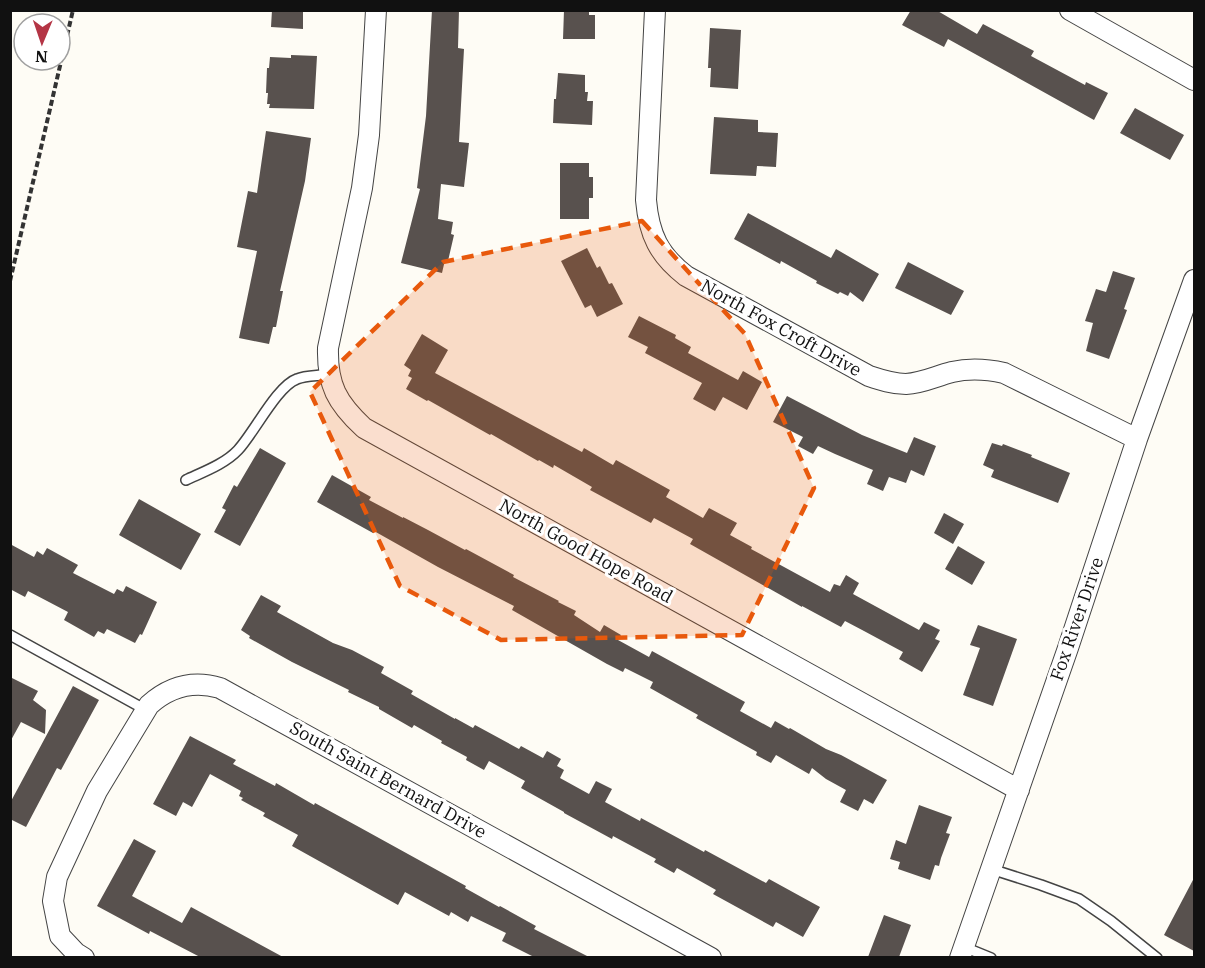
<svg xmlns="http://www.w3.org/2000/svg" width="1205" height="968" viewBox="0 0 1205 968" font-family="'IBM Plex Serif',serif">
	<rect width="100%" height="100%" fill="#fefcf5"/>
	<path fill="#58514e" d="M272,10h31v19l-32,-2z
		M432,10h27l-1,38 6,1 -5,93 10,1 -5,44 -23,-3 -3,35 15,3 -2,12 3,1 -6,26 -3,-1 -3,13 -41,-10 19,-74 -3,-1 9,-72z
		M564,10h25v5h6v24h-32z
		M911,10h25l41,24 6,-10 51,27 -3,5 54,29 1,-3 22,11 -14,27 -146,-81 -4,8 -42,-22z
		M710,28l31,2 -3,59 -28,-2 1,-19h-3z
		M291,55l26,1 -3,53 -45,-1 1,-4h-3l1,-11h-2l1,-25h2l1,-11 21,1z
		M558,73l27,2v17h3l-1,9h6l-1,24 -39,-2 1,-24h2z
		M1135,108l49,27 -14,25 -50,-27z
		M714,117l44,3v12l20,1 -2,34 -19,-1 -1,10 -46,-2z
		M266,131l45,7 -6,43 -25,110h3l-7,36h-3l-4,17 -30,-6 18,-87 -20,-4 11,-56 9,2z
		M560,163h29v14h4v21h-4v21h-29z
		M748,213l83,45 5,-9 43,25 -16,28 -13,-10 -2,4 -8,-4 -2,2 -22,-11 1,-2 -36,-20 -1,3 -46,-25z
		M587,248l10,20 3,-2 9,18 3,-1 11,21 -26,13 -6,-12 -6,3 -24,-47z
		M908,262l56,29 -13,24 -56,-27z
		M1113,271l22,7 -11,31 3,1 -18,49 -23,-8 7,-28 -8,-2 11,-32 10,3z
		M639,316l37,19 -1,3 16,9 -3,6 50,27 5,-9 19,11 -15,28 -24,-13 -8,14 -22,-12 9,-16 -57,-30 3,-6 -20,-10z
		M422,334l26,16 -13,23 147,79 2,-4 29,17 3,-5 54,30 -4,7 37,21 6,-10 28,15 -7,12 22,12 -1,2 79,43 4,-8 6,2 6,-11 13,8 -6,11 66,36 5,-8 16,8 -5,9 5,2 -18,31 -23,-13 4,-7 -39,-21 -19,-10 -4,6 -39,-21v1l-112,-63 3,-5 -39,-21 -3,5 -61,-33 2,-3 -38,-22 -1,3 -14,-8 -1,1 -47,-27 -1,1 -62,-35 -1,1 -21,-12 6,-11 -4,-2 3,-6 -7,-5z
		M787,396l75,39 45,18 7,-16 22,9 -12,30 -13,-6 -5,13 -17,-6 -6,14 -16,-7 6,-14 -38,-16 -17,-8 -5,8 -15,-8 5,-9 -30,-15z
		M992,443l10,3 1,-2 29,11 -1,2 39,16 -12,30 -67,-26 3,-7 -11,-5z
		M260,448l26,15 -46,83 -26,-14 12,-22 -4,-2 12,-23 3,2z
		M332,475l39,22 -2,3 34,18v-1l25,13 37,20 1,-1 48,26 -1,2 46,24 -1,1 18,9 -2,4 26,17 4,-7 17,10 -3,5 31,17 3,-6 93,51 -5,9 31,17 4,-7 14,8 1,-1 36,21 15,6 46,25 -14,24 -9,-5 -6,12 -18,-9 6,-12 -20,-11 -14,-11 -3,6 -33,-19 -5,8 -15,-8 1,-3 -61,-34 2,-3 -48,-27 3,-6 -28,-14 -2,4 -16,-8 -95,-54 2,-4 -76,-39 -64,-36 -1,2 -56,-31z
		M139,499l62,35 -20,36 -62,-35z
		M944,513l20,11 -11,20 -19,-11z
		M10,544l24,13 3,-6 6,4 4,-7 31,17 -5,8 41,21 3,-5 6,3 3,-6 31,16 -15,33 -2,-1 -5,9 -28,-14 -3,5 -6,-3 -4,6 -30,-17 4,-8 -40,-21 -3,6 -15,-8z
		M958,546l27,16 -13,23 -27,-16z
		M261,595l20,11 -4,6 56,31 19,7 32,17 -3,6 32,18 -2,3 44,25v-1l18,10 2,-3 44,24 2,-3 22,12 4,-7 14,8 -4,7 7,4 -4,8 29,16 7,-13 16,8 -7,13 35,19 1,-3 63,34 1,-2 61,33 3,-4 51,28 -17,30 -27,-15 -3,5 -60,-33 3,-4 -39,-22 -3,5 -20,-11 2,-3 -43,-23 -1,3 -48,-26v-1l-43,-24 4,-7 -36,-20 -5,9 -18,-10 1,-3 -26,-14 1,-2 -28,-16 -2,3 -33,-19v-2l-31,-15 1,-2 -57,-28 -43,-24 1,-2 -9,-6z
		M978,625l39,14 -24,67 -30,-11 17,-47 -10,-3z
		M10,677l28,14 -5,9 13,10 -1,24 -24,-12 -11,20z
		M73,686l26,14 -38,70 -4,-2 -31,59 -16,-8v-16z
		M190,736l46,24 -3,4 42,22 1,-3 38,22 1,-2 44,24 107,59 -1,2 34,19 1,-1 36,20 -2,3 55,28h-55l-32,-16 4,-8 -35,-17 -3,6 -17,-10 -2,4 -44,-24 -7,13 -106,-59 6,-11 -35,-19 2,-3 -24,-13 2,-2 -4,-2 2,-5 -31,-17 -18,33 -9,-5 -7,14 -23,-12z
		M919,805l33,12 -6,16 4,1 -9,24 -2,8 -4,-1 -5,15 -32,-11 2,-7 -10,-3 6,-19 10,4z
		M134,839l22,12 -24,45 50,27 9,-16 92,50h-83l-50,-26 -1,3 -52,-28z
		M1194,878v73l-30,-16z
		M884,915l27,10 -12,32h-31z"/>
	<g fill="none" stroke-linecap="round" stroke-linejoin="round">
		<g stroke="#444" stroke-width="12">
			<path id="lane" d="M186,480c17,-8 39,-16 52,-30 16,-17 39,-64 59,-71 9,-4 22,-3 32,-5
				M10,635l136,75
				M991,869l50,16 38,14 32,22 46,37
				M964,947l27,11"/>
		</g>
		<g stroke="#444" stroke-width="22">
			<path id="street" d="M376,10l-7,125 -7,53 -34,160c-1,37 9,55 36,80l655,362
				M655,10l-9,190c3,35 13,55 40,76l183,100c12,4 24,8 37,8 17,-1 30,-8 46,-12 18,-4 34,-3 52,1l133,66
				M1070,10l124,70
				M84,958l-8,-5 -16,-17 -7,-35 4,-24 40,-86 52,-86c20,-18 44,-25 71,-17l491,270
				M960,958l108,-310 69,-209 57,-159"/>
		</g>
		<path stroke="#333" stroke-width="4" stroke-dasharray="6 3" stroke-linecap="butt" d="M10,281l63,-271"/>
		<use href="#lane" stroke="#fff" stroke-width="9"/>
		<use href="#street" stroke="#fff" stroke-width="20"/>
	</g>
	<path fill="#e8590c" fill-opacity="0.2" stroke="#e8590c" stroke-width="4.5" stroke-dasharray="12 8" stroke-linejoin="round" d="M642,221l103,113 69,154 -72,147 -241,5 -101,-54 -90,-194 133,-130z"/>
	<g text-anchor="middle" stroke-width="6" stroke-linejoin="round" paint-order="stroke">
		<g font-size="18" fill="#111" stroke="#fff">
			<text transform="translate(781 328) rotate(29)" y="6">North Fox Croft Drive</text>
			<text transform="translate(586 551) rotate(29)" y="6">North Good Hope Road</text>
			<text transform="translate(1077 619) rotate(-71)" y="6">Fox River Drive</text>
			<text transform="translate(388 780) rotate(29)" y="6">South Saint Bernard Drive</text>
		</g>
	</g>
	<rect width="1205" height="968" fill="none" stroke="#111111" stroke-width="24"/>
	<g transform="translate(42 42) rotate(182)"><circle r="28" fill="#ffffff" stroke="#a0a0a0" stroke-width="1.5"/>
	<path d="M0-4.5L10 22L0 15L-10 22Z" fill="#b43545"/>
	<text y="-9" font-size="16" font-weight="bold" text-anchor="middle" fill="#111111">N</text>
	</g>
</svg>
